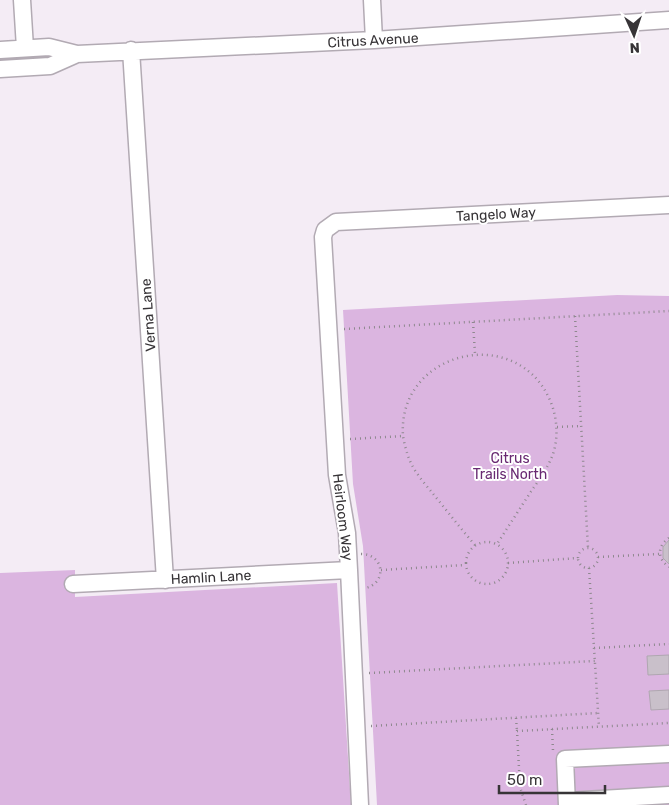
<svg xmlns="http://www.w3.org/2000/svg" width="669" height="805" viewBox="0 0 669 805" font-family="Rubik,sans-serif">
	<rect width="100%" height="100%" fill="#f4ecf5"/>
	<path fill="#dbb5e0" d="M617,295l52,1v509h-292l-14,-259 -10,-62 -10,-174z
		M75,570v27l262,-14 14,222h-351v-232z"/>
	<path fill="#c9c0ca" stroke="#afa7b0" d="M669,540v24l-6,-6v-11z
		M669,655v19l-21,1 -1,-19z
		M669,690v19l-18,1 -2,-19z"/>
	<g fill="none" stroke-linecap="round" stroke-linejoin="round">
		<g stroke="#b2aab3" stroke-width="19">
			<path id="minor" d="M22,0l3,48
				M372,0l2,40
				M0,50l49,-3 28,7 297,-14 295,-20
				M131,50l34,530
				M0,69l50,-3 27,-12
				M73,584l276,-14
				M567,801l102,-6
				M360,805l-11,-235 -2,-37 -10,-58 -14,-238 2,-7 11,-8 333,-17
				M567,805l-2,-46 104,-5"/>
		</g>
		<path stroke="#8e888e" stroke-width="2.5" stroke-dasharray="1 4" stroke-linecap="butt" d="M575,316l13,232
			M473,322l2,32
			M344,329l325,-18
			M557,427l24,-1
			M350,439l53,-3
			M669,538c-12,8 -12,21 0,29
			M466 563a21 21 0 1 1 42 0a21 21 0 1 1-42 0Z
			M475,545c-14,-16 -27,-33 -41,-50 -8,-10 -19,-22 -24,-34 -3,-7 -6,-18 -7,-25 -6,-84 111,-113 146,-38 8,17 10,38 4,56 -5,14 -15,27 -23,39 -11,17 -22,34 -33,51
			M578 558a10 10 0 1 1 20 0a10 10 0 1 1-20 0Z
			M361,554c24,0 26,30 4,34
			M598,557l62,-3
			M508,563l70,-5
			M589,568l10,159
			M381,570l84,-5
			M594,648l75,-4
			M369,673l226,-12
			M516,718l1,13
			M371,726l227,-13
			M552,729l1,22
			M526,805l-6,-18 -3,-56 152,-8"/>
		<use href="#minor" stroke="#fff" stroke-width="16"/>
	</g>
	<g text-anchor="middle" stroke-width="4" stroke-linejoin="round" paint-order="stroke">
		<g font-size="14" fill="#373437" stroke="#fff">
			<text transform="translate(373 40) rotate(-3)" y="5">Citrus Avenue</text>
			<text transform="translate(496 214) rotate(-3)" y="5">Tangelo Way</text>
			<text transform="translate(148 315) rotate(-94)" y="5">Verna Lane</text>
			<text transform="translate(343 517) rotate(83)" y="5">Heirloom Way</text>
			<text transform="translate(211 577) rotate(-3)" y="5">Hamlin Lane</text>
		</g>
		<g font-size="14" fill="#692972" stroke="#fff">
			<text x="510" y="463">Citrus<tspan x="510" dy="16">Trails North</tspan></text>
		</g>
	</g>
	<g transform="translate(634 35) rotate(177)" stroke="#ffffff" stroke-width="4" paint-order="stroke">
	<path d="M0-4L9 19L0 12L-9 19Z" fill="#373437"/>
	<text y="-8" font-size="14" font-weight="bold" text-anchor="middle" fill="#373437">N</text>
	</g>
	<path d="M499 785v8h106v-8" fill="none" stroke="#373437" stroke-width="2.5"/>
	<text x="507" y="785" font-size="15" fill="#373437" stroke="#ffffff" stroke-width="4" paint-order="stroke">50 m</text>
</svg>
